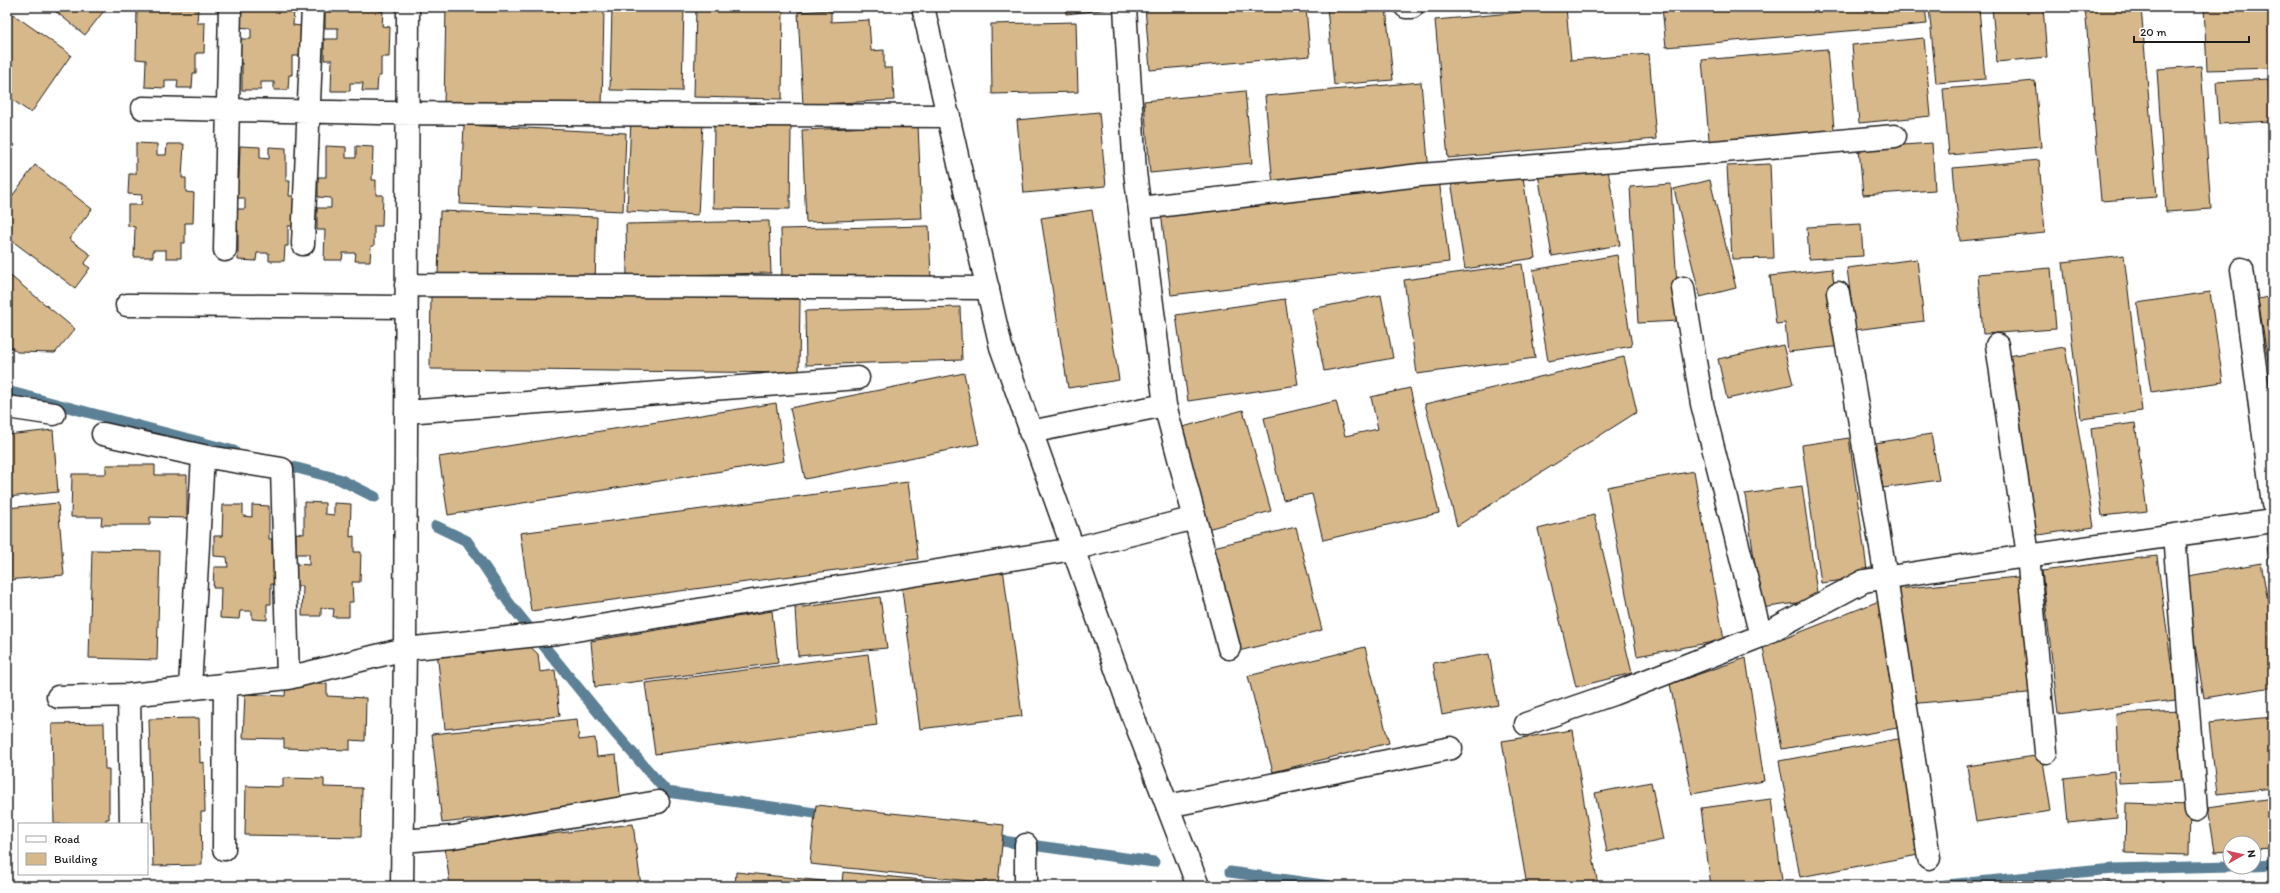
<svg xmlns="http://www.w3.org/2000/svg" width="2280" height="893" viewBox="0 0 2280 893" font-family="Itim,sans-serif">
	<rect width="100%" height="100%" fill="#fff"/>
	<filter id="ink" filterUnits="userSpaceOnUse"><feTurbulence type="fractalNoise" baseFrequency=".025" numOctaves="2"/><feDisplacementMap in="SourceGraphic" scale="8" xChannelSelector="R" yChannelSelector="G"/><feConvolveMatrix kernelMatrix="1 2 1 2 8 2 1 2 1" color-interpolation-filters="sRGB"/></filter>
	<g filter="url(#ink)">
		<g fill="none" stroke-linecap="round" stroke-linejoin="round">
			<path stroke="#5b8095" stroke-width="11" d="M7,391l227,60
				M278,463l61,16 36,18
				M436,526l31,15 42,62 106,130 52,59 162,23
				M988,839l166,23
				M2254,866l19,-1
				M1230,872l100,14
				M1937,886l176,-17 117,-3"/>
		</g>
		<path fill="#d7b88a" stroke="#1c1c1c" d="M50,7h57l-22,28z
			M147,7l51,1 -1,15h8l-1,30h-8v20h-3l-1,15h-15l1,-8h-13v8l-20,-1 1,-27 -10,-1 1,-51z
			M244,7h46v3h4l-1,15 8,1 -1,30h-8v19h-3l-1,15h-14v-8h-13v8h-19v-27h-8v-24h17v-11l-17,-1 1,-18 9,1z
			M379,7v4h4l-1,15 8,1 -1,30h-8v19h-3l-1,15h-15l1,-8h-13v8h-19l1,-31h-8v-21h14v-11h-13v-20z
			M446,7l158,2 -2,99 -158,-3z
			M612,7h72l-2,84 -72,-1z
			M696,7h87l-1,92 -88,-2z
			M1065,7h44l1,2 -44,5z
			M1145,7h161l4,49 -160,14z
			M1327,7h59l7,73 -59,5z
			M1662,7h263l2,17 -261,23z
			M1929,7h50l6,72 -49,4z
			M1992,7h51l4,50 -50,5z
			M2085,7h56l16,190 -56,4z
			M2204,7h69v61l-66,2z
			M1566,8l5,52 78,-6 7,85 -208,19 -13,-138z
			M7,10l64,45 -40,58 -24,-17z
			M831,10v12l38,-2 2,31 13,-1v18h8l2,32 -91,5 -5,-93z
			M1076,22l2,70 -86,2 -1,-70z
			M1924,38l7,78 -72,7 -7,-78z
			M1827,49l8,91 -125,10 -8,-90z
			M2201,66l10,143 -45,3 -9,-143z
			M2268,79l3,42 -52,3 -3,-42z
			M2035,81l6,66 -92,8 -6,-66z
			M1421,82l8,90 -156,14 -8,-90z
			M1245,91l7,72 -102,10 -6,-72z
			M1099,112l7,74 -82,7 -7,-73z
			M631,119l72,3 -5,93 -71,-4z
			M464,125l162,8 -3,78 -163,-7z
			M714,125l77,1 -1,83 -77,-1z
			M918,125l4,93 -116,4 -4,-92z
			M7,140l8,5 -8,12z
			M136,143l21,1v11h9l1,-11h17l-2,34h4v14l8,1 -1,30h-8v20h-4v15h-15v-8h-13v7h-19l1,-30 -7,-1v-21h13l1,-10 -14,-1 1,-20h7z
			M1932,143l3,47 -72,5 -4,-47z
			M240,146l20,1v11l9,1v-12l17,1v33h4l-1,15h7v30h-8v20h-3l-1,15h-15v-8h-12l-1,8 -18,-1v-30h-7v-21h14v-11h-14v-21l8,1z
			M326,146l20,1v11h10v-12l17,1 -1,33h4v15h7l-1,31h-8v20h-3l-1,15h-15l1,-8h-13l-1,7h-18l1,-30h-8v-22h14v-10l-13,-1v-20h8z
			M2039,160l6,73 -85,8 -7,-73z
			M1607,163l13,82 -68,11 -14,-82z
			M1770,164l4,94 -42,1 -5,-93z
			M35,165l57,44 -23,30 22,16 -7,9 6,4 -15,20 -68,-51v-34z
			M1522,170l13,88 -70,11 -14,-88z
			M1439,179l10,83 -278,33 -10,-83z
			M1710,180l26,108 -36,9 -26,-108z
			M1671,184l8,137 -41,2 -8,-136z
			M1092,210l27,170 -51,8 -27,-170z
			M440,211l157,6 -2,65 -157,-6z
			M769,221l2,52 -144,3 -1,-52z
			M1861,224l2,32 -54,3 -2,-32z
			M929,226l2,54 -149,3 -1,-54z
			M1617,255l15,91 -84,15 -15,-91z
			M2124,255l18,156 -61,8 -18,-157z
			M1917,259l7,62 -69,9 -8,-62z
			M1522,264l13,94 -118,16 -13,-94z
			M2051,268l5,61 -73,5 -5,-60z
			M1832,269l10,77 -54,6 -3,-29 -9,1 -6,-48z
			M7,273l68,56 -20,24 -38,-1 -10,-8z
			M2210,292l13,90 -72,10 -14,-89z
			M431,293l369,6 -1,74 -369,-4z
			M1381,295l12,63 -69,13 -12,-62z
			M2273,296v96l-15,-93z
			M1285,299l13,86 -110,16 -12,-86z
			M960,307l2,53 -156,5 -1,-54z
			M1783,345l10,39 -66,15 -9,-40z
			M2065,347l29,180 -63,9 -29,-179z
			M1624,357l13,55 -180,114 -32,-122z
			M964,373l15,71 -174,35 -15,-71z
			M1410,388l29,125 -116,27 -11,-46 -29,6 -19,-82 72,-17 9,35 33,-7 -7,-32z
			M776,403l8,58 -336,54 -9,-58z
			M1243,410l28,101 -67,19 -28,-101z
			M2135,423l12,88 -45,5 -11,-87z
			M53,430l5,62 -51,5v-62z
			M1931,434l8,46 -56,8 -8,-45z
			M1849,438l19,139 -47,6 -19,-138z
			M106,465h49v10h32v43l-37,-1v8h-49l1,-8h-31l1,-43h34z
			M1694,471l30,169 -87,16 -30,-169z
			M908,482l10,77 -387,52 -11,-78z
			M1802,486l16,114 -57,8 -16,-114z
			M304,502l21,1v11l9,1v-12l17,1 -1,33 4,-1v16h7l-1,30h-8l1,20h-4v15h-16l1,-8 -13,-1v8h-19l1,-30h-8l1,-22 13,1v-11h-13v-21l8,1z
			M58,503l6,72 -57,5v-72z
			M223,505h20v11l9,1v-12l17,1v33h3v15h7v30h-8v20h-4v16l-15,-1v-8h-12l-1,8 -19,-1 1,-30h-8l1,-21h14l-1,-10 -13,-1v-20h8z
			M1594,515l38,158 -56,14 -38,-158z
			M1296,527l26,103 -91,23 -26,-104z
			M2273,546v42l-6,-41z
			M92,550l68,1 -3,109 -68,-2z
			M2157,556l19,144 -118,14 -16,-143z
			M2261,563l12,66v58l-69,11 -21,-121z
			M1003,568l19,148 -102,13 -19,-147z
			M2027,576l11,116 -129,12 -12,-115z
			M880,597l7,51 -89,8 -3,-48z
			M1879,601l24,126 -121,22 -19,-102z
			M772,611l6,52 -183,24 -4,-46z
			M524,641l14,13 2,18 15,-2 5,46 -115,13 -8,-78z
			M1365,647l24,96 -116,29 -25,-96z
			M868,654l9,71 -222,29 -10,-71z
			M1489,654l9,51 -56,10 -9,-52z
			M1746,658l18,123 -72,13 -22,-110z
			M286,683l41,1v12l39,2 -1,43 -15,-1v10l-66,-2v-9l-41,-1 2,-44 40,2z
			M2181,711l3,69 -65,3 -3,-69z
			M2273,717v71l-56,6 -8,-71z
			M199,718l1,45 4,-1 1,50h-4l1,53 -49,1 -4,-147z
			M577,719l2,21 16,-2 2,19 19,-2 5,48 -179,20 -10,-89z
			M104,723l1,46h4v50h-3v5h-52l-2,-100z
			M1572,730l26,156h-71l-25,-145z
			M1903,738l21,116 -124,23 -21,-116z
			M2042,755l9,56 -75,11 -9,-56z
			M2114,772l4,46 -50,5 -4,-45z
			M283,778l41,1v8l38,1 -1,49 -116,-2 1,-49 37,1z
			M1651,782l12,58 -56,12 -12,-59z
			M2273,798v50l-19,1v-6h-24v8l-15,1 -7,-45z
			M1771,799l11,81 -43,6h-28l-10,-78z
			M2126,803l64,2 -1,50 -64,-2z
			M816,805l188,20 -6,59 -188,-20z
			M633,824l8,62h-191l-5,-39z
			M7,852l4,34h-4z
			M736,872l106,11 1,-11 139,14h-247z
			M2110,882l1,4h-30z"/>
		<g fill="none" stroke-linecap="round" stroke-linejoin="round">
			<g stroke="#1c1c1c" stroke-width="25">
				<path id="service" d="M127,305l279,2"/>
			</g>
			<g stroke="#1c1c1c" stroke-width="25">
				<path id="minor" d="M1406,7h6
					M143,108l236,5 570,3
					M1140,208l280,-33 259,-20 216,-19
					M303,244l10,-237
					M225,250l5,-243
					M2242,269l31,235
					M406,285l582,3
					M1683,288l19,116 59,232
					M1838,293l48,285 43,280
					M1997,345l31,210 18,197
					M1165,405l64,243
					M7,407l47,7
					M406,412l452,-34
					M1030,432l135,-27 -30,-233 -10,-165
					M103,434l100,22 79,13 6,209
					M2174,535l22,275
					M190,688l13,-232
					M129,695l2,129
					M58,697l71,-2 159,-17 117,-29 152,-16 516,-84 122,-31
					M1526,724l87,-30 148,-58 103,-55 142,-22 267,-38
					M1168,806l283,-58
					M402,841l51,-4 205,-35
					M1026,845v41
					M224,849l1,-165
					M402,886l3,-237 3,-642"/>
			</g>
			<g stroke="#1c1c1c" stroke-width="25">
				<path id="tertiary" d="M923,7l78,340 130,364 67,175"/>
			</g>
			<use href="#service" stroke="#fff" stroke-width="22"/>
			<use href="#minor" stroke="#fff" stroke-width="22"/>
			<use href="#tertiary" stroke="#fff" stroke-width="22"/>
		</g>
	</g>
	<rect width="2280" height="893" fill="none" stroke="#fff" stroke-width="24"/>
	<rect x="12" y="12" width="2256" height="869" fill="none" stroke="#1c1c1c" stroke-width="1.5" filter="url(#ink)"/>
	<rect x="18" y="823" width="130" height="52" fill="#ffffff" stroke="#a4a4a4"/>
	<rect x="26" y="836" width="20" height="6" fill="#ffffff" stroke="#a4a4a4"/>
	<text x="54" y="843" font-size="12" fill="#1c1c1c">Road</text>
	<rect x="26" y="853" width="20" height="12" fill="#d7b88a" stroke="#a4a4a4"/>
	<text x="54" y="863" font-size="12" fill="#1c1c1c">Building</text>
	<g transform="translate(2242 855) rotate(82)"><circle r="19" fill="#ffffff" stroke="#a4a4a4"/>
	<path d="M0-3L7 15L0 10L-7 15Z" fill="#d1495b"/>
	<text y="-6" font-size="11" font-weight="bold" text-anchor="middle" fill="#1c1c1c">N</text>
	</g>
	<path d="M2134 36v6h115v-6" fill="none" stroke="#1c1c1c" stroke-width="2"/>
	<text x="2140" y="36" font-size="12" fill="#1c1c1c" stroke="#ffffff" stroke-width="3" paint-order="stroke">20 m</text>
</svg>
